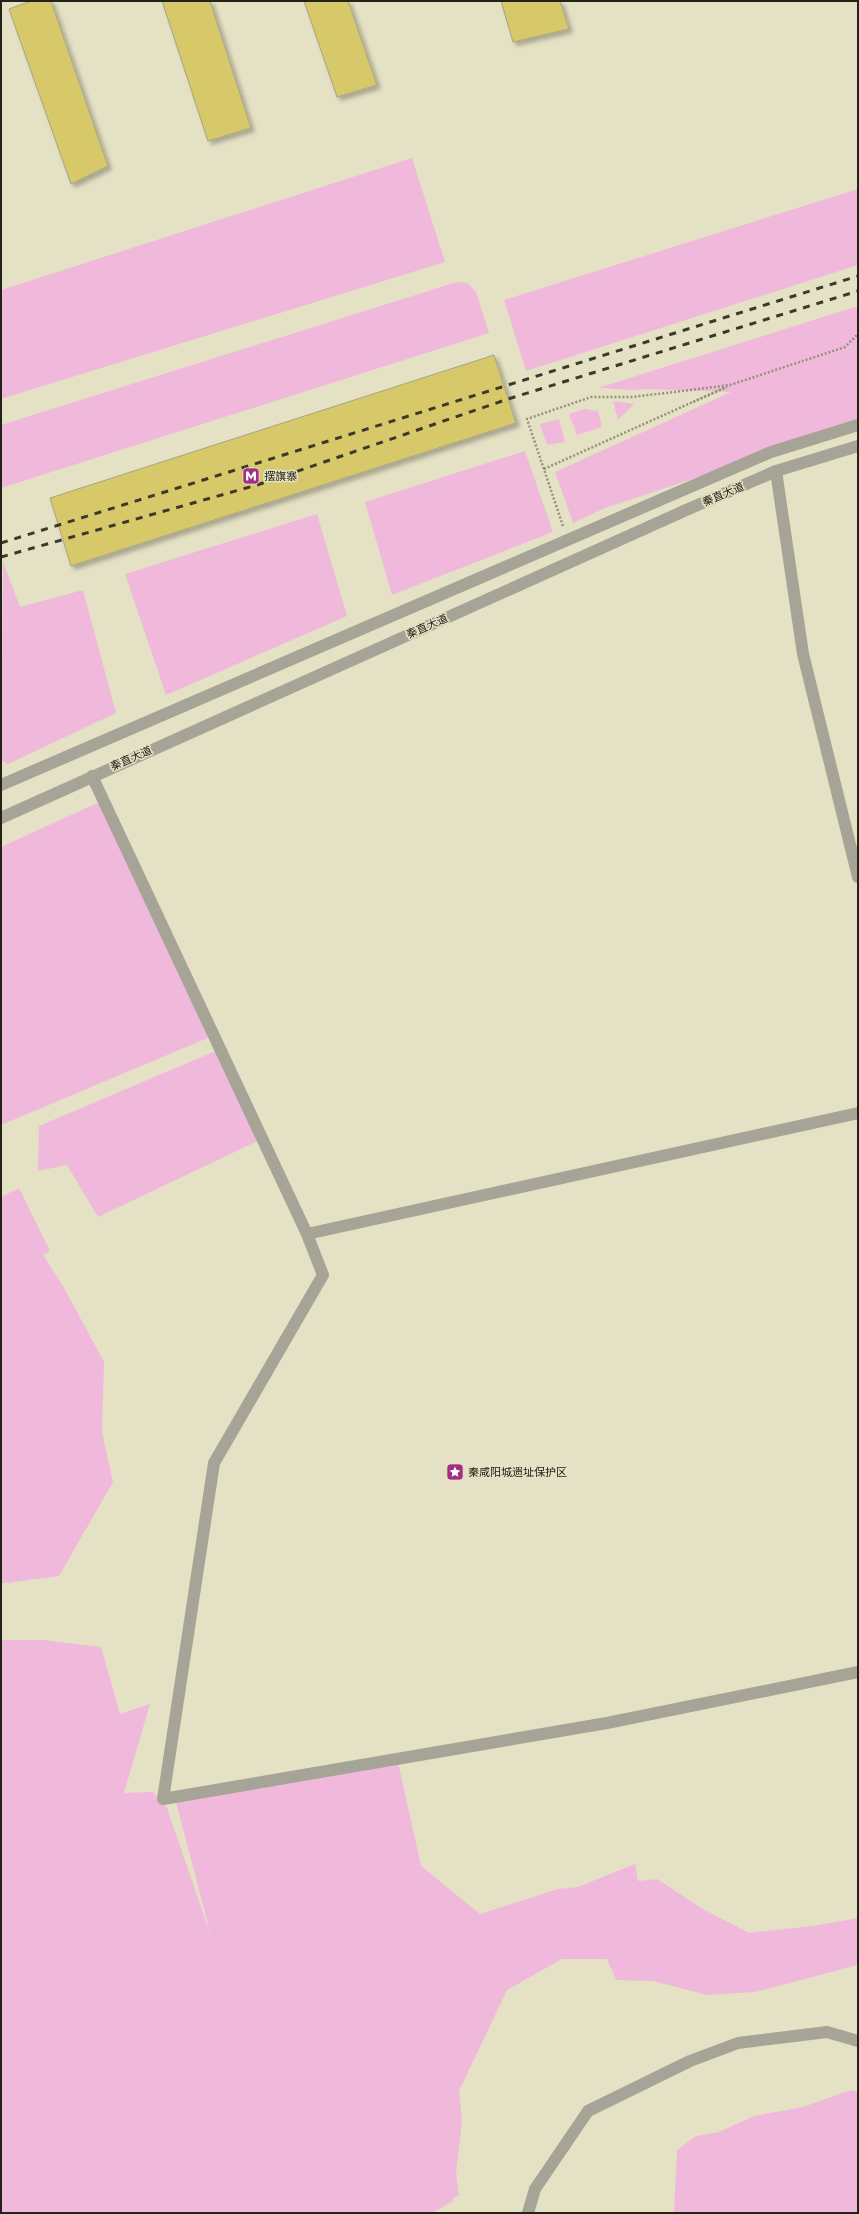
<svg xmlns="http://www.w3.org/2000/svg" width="859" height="2214" viewBox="0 0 859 2214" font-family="'Noto Sans','Noto Sans SC',sans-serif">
	<defs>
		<filter id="shadow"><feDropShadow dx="3.5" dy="3.5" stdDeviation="2" flood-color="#0004"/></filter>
	</defs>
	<rect width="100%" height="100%" fill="#e5e1c4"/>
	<path fill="#f0b9dc" d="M412,158l33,104 -444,137v-109z
		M858,189v76l-332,106 -22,-71z
		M457,282l11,1 8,9 13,41 -488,155v-63z
		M858,306v118l-253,84 -32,15 -18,-51 176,-80 -84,-3c-16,3 -33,-1 -49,-1z
		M613,401l21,3 -16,16z
		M585,409l13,2 4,16 -25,8 -8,-21z
		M559,419l6,23 -18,3 -7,-21z
		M525,451l28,81 -161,63 -27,-93z
		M317,514l30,102 -181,79 -41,-121z
		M3,562l17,45 63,-17 33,123 -108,51 -7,-4z
		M106,799l111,235 -216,91v-278z
		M218,1050l48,87 -168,80 -31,-52 -29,6 1,-45z
		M19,1188l31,63 -7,4 20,31 41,76 -2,70 11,50 -54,94 -52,7h-6v-386z
		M1,1640h42l58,7 19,67 30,-10 -26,89 29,-1 14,16 44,128 -35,-134 222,-40 23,104 59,48 78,-25 20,-2 57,-23 3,17 19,-2 44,29 48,25 64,-7 45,-8v47l-103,27 -48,3 -54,-14 -37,-1 -9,-21h-45l-55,31 -48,101 3,30 -6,52 3,22 -6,3 -1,4 -20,11h-431z
		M851,2090l7,2v121h-184l3,-63 19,-14 23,-4 35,-16 49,-9z"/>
	<path fill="#d7c869" stroke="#a7a387" filter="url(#shadow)" d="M31,1h20l57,165 -37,18 -62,-175z
		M162,1h48l41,127 -43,13z
		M304,1h44l29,84 -40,12z
		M501,1h59l9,28 -56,13z
		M494,355l22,68 -445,143 -21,-68z"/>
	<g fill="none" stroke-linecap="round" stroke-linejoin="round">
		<path stroke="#94917c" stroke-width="2.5" stroke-dasharray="2 2" stroke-linecap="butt" d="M693,402l34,-15
			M544,469l182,-82
			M563,526l-36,-107 64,-22h42l97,-12 115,-38 13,-13"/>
		<path stroke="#a5a497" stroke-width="12" d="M776,471l27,183 55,223
			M92,776l215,458 551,-121
			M307,1234l16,41 -109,188 -51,336 444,-76 251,-51
			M528,2213l7,-24 53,-78 102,-50 48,-18 89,-11 31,9"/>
		<path stroke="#a5a497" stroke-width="12" d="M1,785l770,-333 87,-27
			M1,818l683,-307 92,-40 82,-25"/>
		<path stroke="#3a392b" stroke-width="3" stroke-dasharray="7 7" stroke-linecap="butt" d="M1,543l857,-267
			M1,557l256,-72 251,-86 350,-108"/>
	</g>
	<defs>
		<g id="metro-square" transform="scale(0.9)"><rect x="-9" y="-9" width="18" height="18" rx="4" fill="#a32c84" stroke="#e5e1c4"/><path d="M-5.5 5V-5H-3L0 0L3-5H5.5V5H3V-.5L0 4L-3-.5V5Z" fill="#fff"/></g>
		<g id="sight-square" transform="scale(0.9)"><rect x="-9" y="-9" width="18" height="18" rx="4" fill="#a32c84" stroke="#e5e1c4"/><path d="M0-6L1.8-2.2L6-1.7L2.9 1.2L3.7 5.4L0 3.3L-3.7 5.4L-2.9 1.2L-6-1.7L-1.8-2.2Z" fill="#fff"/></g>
	</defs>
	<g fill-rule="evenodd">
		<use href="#metro-square" x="251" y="476"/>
		<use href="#sight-square" x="455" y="1472"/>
	</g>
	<g text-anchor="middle" stroke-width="3" stroke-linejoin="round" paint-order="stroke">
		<g font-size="11" fill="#232217" stroke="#e5e1c4" text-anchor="start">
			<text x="264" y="480">摆旗寨</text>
			<text x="468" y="1476">秦咸阳城遗址保护区</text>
		</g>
		<g font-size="11" fill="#232217" stroke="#e5e1c4">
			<text transform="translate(723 494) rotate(-23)" y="4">秦直大道</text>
			<text transform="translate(427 626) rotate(-24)" y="4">秦直大道</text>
			<text transform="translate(131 758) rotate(-24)" y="4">秦直大道</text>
		</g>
	</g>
	<rect width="859" height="2214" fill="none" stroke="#232217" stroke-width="4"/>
</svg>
